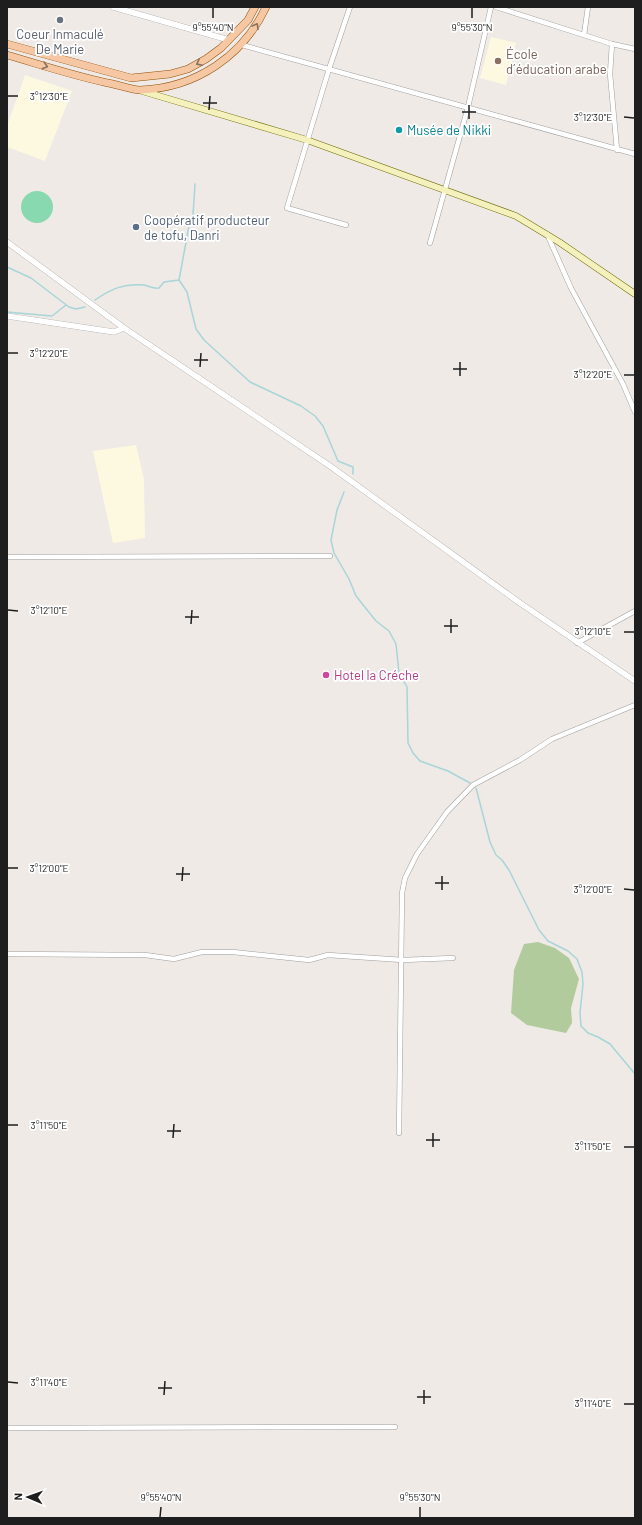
<svg xmlns="http://www.w3.org/2000/svg" width="642" height="1525" viewBox="0 0 642 1525" font-family="Barlow,sans-serif">
	<rect width="100%" height="100%" fill="#efeae5"/>
	<path fill="#fdf9e0" d="M491,37l25,6 -10,42 -26,-7z
		M25,75l47,16 -27,70 -38,-14v-21z
		M136,445l8,34 1,59 -32,5 -20,-92z"/>
	<path fill="#b1cb9c" d="M538,942l17,6 14,10 10,21 -8,29 1,15 -6,10 -39,-8 -16,-12 3,-43 10,-26z"/>
	<path fill="#88d9af" d="M21 207a16 16 0 1 1 32 0a16 16 0 1 1-32 0Z"/>
	<g fill="none" stroke-linecap="round" stroke-linejoin="round">
		<path stroke="#a8d5d9" stroke-width="1.5" d="M195,184l-2,31 -4,11 -10,54 8,12 9,37 8,11 46,42 51,24 14,10 8,10 15,35 15,6v7
			M7,267l24,11 38,29 7,2 9,-2
			M95,300c16,-11 29,-17 49,-15 5,1 9,4 15,3l5,-6 15,-2
			M7,312l45,4 14,-11
			M344,492l-7,18 -6,30 3,13 15,26 7,17 20,25 13,10 7,13 3,29 8,14 1,56 5,10 7,8 28,10 22,12
			M476,788l14,54 6,13 6,5 7,10 30,60 9,11 20,10 9,8 5,13 1,12 -3,29 1,13 7,7 10,4 12,7 25,30"/>
		<g stroke="#9f9f9f" stroke-width="5.5">
			<path id="minor" d="M496,7l116,37 23,5
				M584,35l4,-28
				M612,44l-2,30 7,76
				M242,45l393,109
				M346,225l-59,-17 42,-139 21,-62
				M547,234l24,54 52,96 12,28
				M430,243l38,-136 23,-100
				M7,557l323,-1
				M577,643l58,-32
				M7,954l138,1 29,4 28,-7h31l76,8 19,-5 75,5 50,-2
				M399,1133l3,-240 3,-15 12,-24 30,-42 26,-27 47,-25 32,-21 83,-34
				M7,1428l388,-1"/>
		</g>
		<g stroke="#9f9f9f" stroke-width="6">
			<path id="tertiary" d="M113,7l116,33
				M7,242l117,86 206,138 190,137 115,78
				M7,316l107,16 10,-4"/>
		</g>
		<g stroke="#6f6c0c" stroke-width="7">
			<path id="secondary" d="M142,91l165,49 209,76 43,26 76,52"/>
		</g>
		<g stroke="#8f510a" stroke-width="8">
			<path id="primary" d="M7,44l124,34 39,-4 18,-5 18,-10 15,-11 27,-28 7,-13
				M7,55c35,10 70,22 106,29 9,2 19,6 27,6 56,-2 103,-34 126,-83"/>
		</g>
		<use href="#minor" stroke="#fff" stroke-width="4.5"/>
		<use href="#tertiary" stroke="#fff" stroke-width="5.5"/>
		<use href="#secondary" stroke="#f5f1bc" stroke-width="6"/>
		<use href="#primary" stroke="#f6c7a3" stroke-width="7"/>
	</g>
	<defs><path id="oneway-chevron" d="M-2-3.5L2.5 0L-2 3.5" fill="none" stroke-width="1.6" stroke-linecap="round" stroke-linejoin="round"/></defs>
	<g stroke="#8a7260">
		<use href="#oneway-chevron" transform="translate(256 26) rotate(-59)"/>
		<use href="#oneway-chevron" transform="translate(199 63) rotate(153)"/>
		<use href="#oneway-chevron" transform="translate(45 66) rotate(16)"/>
	</g>
	<path fill="none" stroke="#1e1e1e" stroke-width="1.5" d="M213,18v-10M472,18v-10M8,96h10M203,103h14M209,110l1,-14M462,112h14M624,117l10,1M469,119v-14M8,353h10M194,360h14M200,367l1,-14M453,369h14M624,375h10M460,376v-14M8,610l10,1M185,617h14M191,624l1,-14M444,626h14M624,632h10M451,633v-14M8,868h10M176,874h14M182,881l1,-14M435,883h14M624,889l10,1M442,890v-14M8,1125h10M167,1131h14M173,1138l1,-14M426,1140h14M433,1147v-14M624,1147h10M8,1382l10,1M158,1388h14M164,1395l1,-14M417,1397h14M424,1404v-14M624,1404h10M160,1517l1,-10M420,1517v-10"/>
	<circle fill="#6b7280" stroke="#fff" stroke-width="1.5" cx="60" cy="20" r="4"/>
	<circle fill="#8d6e63" stroke="#fff" stroke-width="1.5" cx="498" cy="61" r="4"/>
	<circle fill="#0f9aa8" stroke="#fff" stroke-width="1.5" cx="399" cy="130" r="4"/>
	<circle fill="#5c6f8a" stroke="#fff" stroke-width="1.5" cx="136" cy="227" r="4"/>
	<circle fill="#d1479c" stroke="#fff" stroke-width="1.5" cx="326" cy="675" r="4"/>
	<g text-anchor="middle" stroke-width="3.5" stroke-linejoin="round" paint-order="stroke">
		<g font-size="13" fill="#5b616d" stroke="#fff">
			<text x="60" y="39">Coeur Inmaculé<tspan x="60" dy="15">De Marie</tspan></text>
		</g>
		<g font-size="13" fill="#785e54" stroke="#fff" text-anchor="start">
			<text x="506" y="59">École<tspan x="506" dy="15">d´éducation arabe</tspan></text>
		</g>
		<g font-size="13" fill="#0d838f" stroke="#fff" text-anchor="start">
			<text x="407" y="135">Musée de Nikki</text>
		</g>
		<g font-size="13" fill="#4e5e75" stroke="#fff" text-anchor="start">
			<text x="144" y="225">Coopératif producteur<tspan x="144" dy="15">de tofu, Danri</tspan></text>
		</g>
		<g font-size="13" fill="#b23c85" stroke="#fff" text-anchor="start">
			<text x="334" y="680">Hotel la Créche</text>
		</g>
	</g>
	<g font-size="10" text-anchor="middle" fill="#1e1e1e" stroke="#fff" stroke-width="3.5" stroke-linejoin="round" paint-order="stroke">
		<text x="213" y="31">9°55'40"N</text>
		<text x="472" y="31">9°55'30"N</text>
		<text x="49" y="100">3°12'30"E</text>
		<text x="593" y="121">3°12'30"E</text>
		<text x="49" y="357">3°12'20"E</text>
		<text x="593" y="378">3°12'20"E</text>
		<text x="49" y="614">3°12'10"E</text>
		<text x="593" y="635">3°12'10"E</text>
		<text x="49" y="872">3°12'00"E</text>
		<text x="593" y="893">3°12'00"E</text>
		<text x="49" y="1129">3°11'50"E</text>
		<text x="593" y="1150">3°11'50"E</text>
		<text x="49" y="1386">3°11'40"E</text>
		<text x="593" y="1407">3°11'40"E</text>
		<text x="161" y="1501">9°55'40"N</text>
		<text x="420" y="1501">9°55'30"N</text>
	</g>
	<rect width="642" height="1525" fill="none" stroke="#1e1e1e" stroke-width="16"/>
	<g transform="translate(28 1497) rotate(272)" stroke="#ffffff" stroke-width="3" paint-order="stroke">
	<path d="M0-3L7 15L0 10L-7 15Z" fill="#1e1e1e"/>
	<text y="-6" font-size="11" font-weight="bold" text-anchor="middle" fill="#1e1e1e">N</text>
	</g>
</svg>
